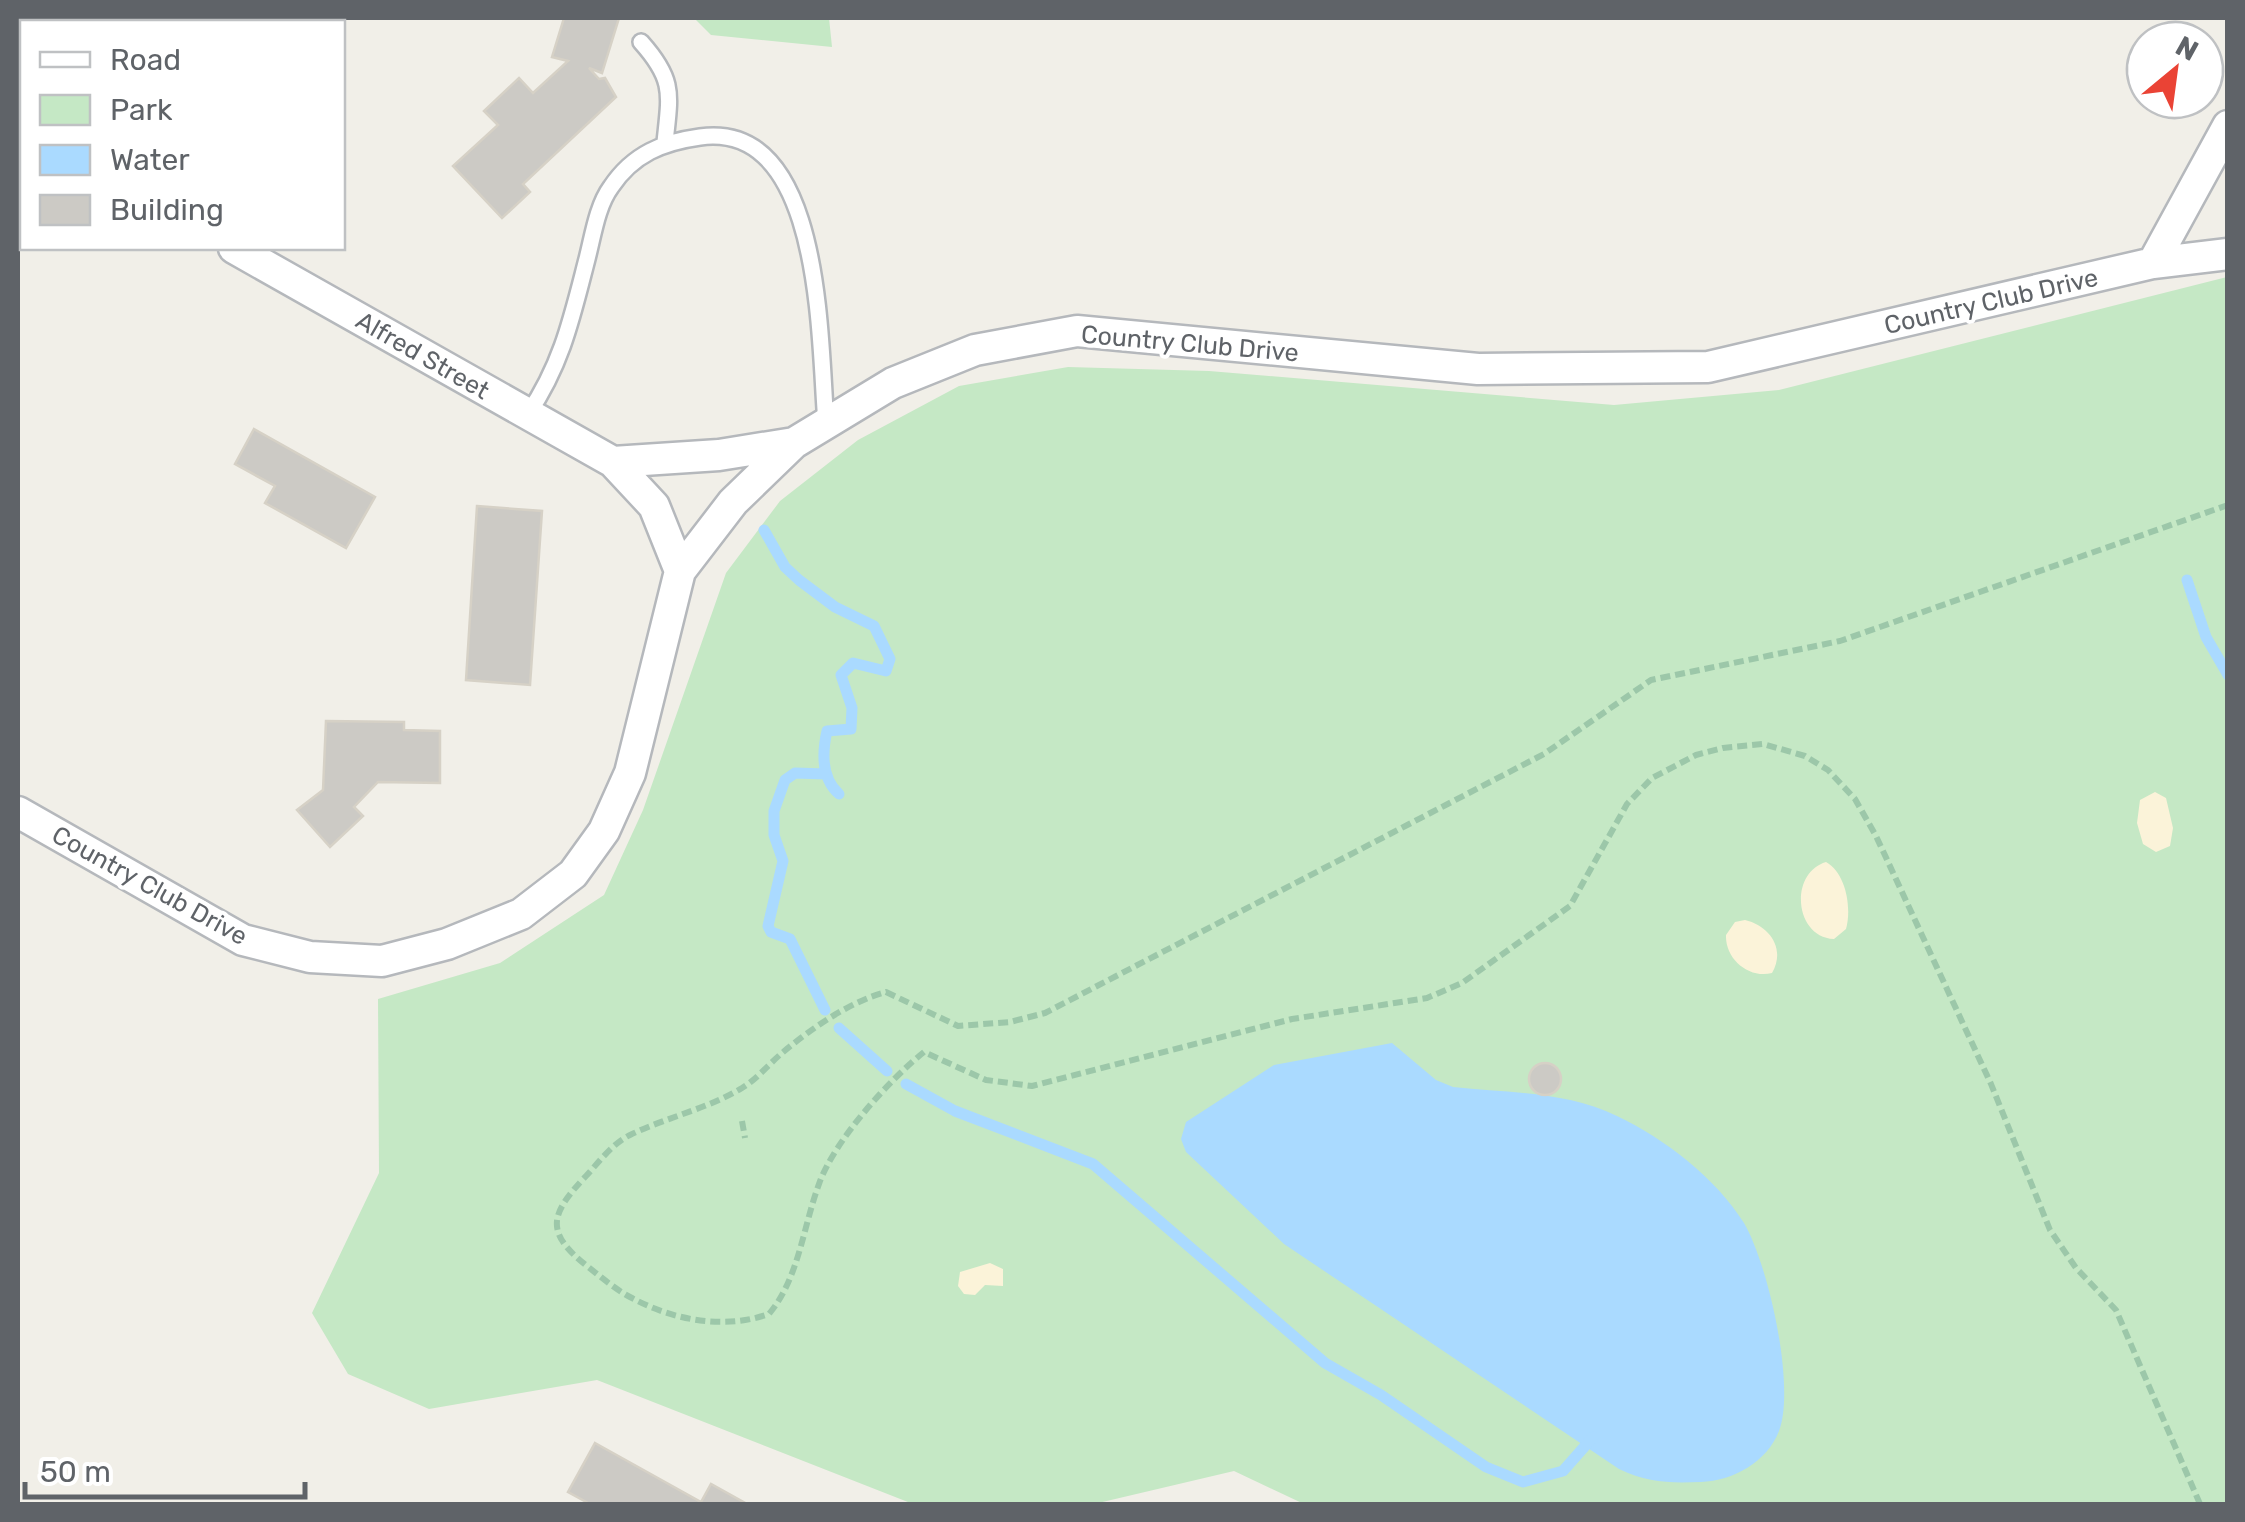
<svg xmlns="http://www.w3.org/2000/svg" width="2245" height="1522" viewBox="0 0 2245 1522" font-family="Rubik,sans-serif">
	<rect width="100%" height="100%" fill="#f1efe8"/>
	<path fill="#fce8e6" d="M18,18h242l-3,4h-235v105l-4,-3z"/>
	<path fill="#c5e8c5" d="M694,18h135l3,29 -121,-12z
		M2227,277v1227h-923l-70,-33 -140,33h-181l-316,-124 -168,29 -81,-35 -36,-61 67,-140 -1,-174 122,-36 104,-68 39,-85 83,-237 54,-72 78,-61 101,-54 109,-19 141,4 405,34 165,-15z"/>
	<path fill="#fbf3d9" d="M2155,792l11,6 7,30 -3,18 -14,6 -13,-8 -6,-21 3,-23z
		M1826,862c20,11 26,46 20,67l-12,10c-40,-2 -45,-66 -8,-77z
		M1745,920c25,6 41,29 27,53 -23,6 -47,-14 -46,-38l9,-13z
		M990,1263l13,6v17l-18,-1 -10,10 -11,-1 -6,-8 2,-14z"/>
	<path fill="#aadaff" d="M1392,1043l44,37 17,7c56,6 113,4 164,29 48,23 99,62 127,107 24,41 52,163 35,208 -12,31 -46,50 -78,51 -32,1 -53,1 -82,-13l-335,-225 -98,-92 -5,-13 5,-17 88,-57z"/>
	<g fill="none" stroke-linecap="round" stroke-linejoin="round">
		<path stroke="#aadaff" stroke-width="11" d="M764,530l21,37 14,13 36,27 39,19 16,33 -4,12 -33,-8 -12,12 11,33 -1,21 -24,2c-5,22 -6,47 12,63
			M2187,580l19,57 22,38
			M825,1010l-35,-71 -19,-7 -3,-6 15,-65 -9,-26v-24l11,-31 10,-7 31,1
			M839,1028l48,43
			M906,1084l49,27 138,53 232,199 56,32 105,72 37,15 40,-11 30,-34"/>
	</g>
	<path fill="#cccac5" stroke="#d6d1c6" stroke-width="2.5" d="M564,18h55l-17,55 -13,-5 10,11 6,-1 11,19 -93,87 7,8 -28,26 -49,-52 45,-41 -14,-14 35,-33 14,15 35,-32 -16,-4z
		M254,429l121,68 -29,51 -81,-45 10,-17 -40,-22z
		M477,506l65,5 -12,174 -64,-5z
		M326,721l78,1v8l36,1v52l-62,-1 -24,25 9,9 -33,31 -33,-37 26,-20z
		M1529 1079a16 16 0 1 1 32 0a16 16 0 1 1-32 0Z
		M595,1443l106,59 10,-18 36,20h-157l-22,-12z"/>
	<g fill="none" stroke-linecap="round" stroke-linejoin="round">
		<g stroke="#b5b8bc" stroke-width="20">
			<path id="lane" d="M189,22l7,-4
				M641,42c34,38 29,52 24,100
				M528,414c34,-50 44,-97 59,-155 6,-23 10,-53 24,-72 22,-33 52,-45 89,-50 124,-17 119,205 126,286"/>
		</g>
		<g stroke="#b5b8bc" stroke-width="35">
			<path id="street" d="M18,31l4,3
				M18,125l4,2
				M234,248l379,214 41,44 26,65
				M2153,263l75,-137
				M613,462l106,-7 75,-12
				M18,812l225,128 67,17 72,4 65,-17 74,-30 52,-40 31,-43 26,-58 50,-202 53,-69 61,-59 99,-60 82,-33 102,-19 401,38 230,-2 445,-104 75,-9"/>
		</g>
		<path stroke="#9cc7a9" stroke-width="6" stroke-dasharray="10 5" stroke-linecap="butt" d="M742,1121l3,17
			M2200,1504l-84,-194 -40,-42 -26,-38 -59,-146 -115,-248 -21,-37 -27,-29 -23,-14 -42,-12 -40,4 -27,7 -44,23 -25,26 -57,102 -108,77 -35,15 -135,21 -260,67 -46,-6 -62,-28c-35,28 -90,89 -105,132 -16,43 -20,94 -50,130 -46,16 -97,6 -139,-17 -15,-8 -29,-20 -43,-31 -43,-34 -37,-52 -1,-90 13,-14 27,-33 44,-41 37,-18 77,-26 112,-47 15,-9 27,-24 40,-35 30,-25 67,-51 104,-61l72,34 52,-4 35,-9 499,-259 107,-74 189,-39 388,-136"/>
		<use href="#lane" stroke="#fff" stroke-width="15"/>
		<use href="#street" stroke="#fff" stroke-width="30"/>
	</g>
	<g text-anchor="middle" stroke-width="8" stroke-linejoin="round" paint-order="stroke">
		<g font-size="25" fill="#5f6368" stroke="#fff">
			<text transform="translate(1991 301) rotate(-13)" y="9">Country Club Drive</text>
			<text transform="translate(1190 343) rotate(5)" y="9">Country Club Drive</text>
			<text transform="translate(423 355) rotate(30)" y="9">Alfred Street</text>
			<text transform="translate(150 885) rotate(29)" y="9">Country Club Drive</text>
		</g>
	</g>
	<rect width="2245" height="1522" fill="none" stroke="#5f6368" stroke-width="40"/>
	<rect x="20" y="20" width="325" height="230" fill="#ffffff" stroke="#bfc1c3" stroke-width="2.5"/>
	<rect x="40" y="52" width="50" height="15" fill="#ffffff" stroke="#bfc1c3" stroke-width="2.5"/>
	<text x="110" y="70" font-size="30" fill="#5f6368">Road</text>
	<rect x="40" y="95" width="50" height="30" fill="#c5e8c5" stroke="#bfc1c3" stroke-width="2.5"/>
	<text x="110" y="120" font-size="30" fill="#5f6368">Park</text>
	<rect x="40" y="145" width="50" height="30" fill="#aadaff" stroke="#bfc1c3" stroke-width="2.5"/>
	<text x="110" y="170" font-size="30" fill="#5f6368">Water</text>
	<rect x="40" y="195" width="50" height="30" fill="#cccac5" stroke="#bfc1c3" stroke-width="2.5"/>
	<text x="110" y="220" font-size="30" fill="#5f6368">Building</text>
	<g transform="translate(2175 70) rotate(29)"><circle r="48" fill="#ffffff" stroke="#bfc1c3" stroke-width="2.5"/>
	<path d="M0-8L18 38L0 25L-18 38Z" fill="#ea4335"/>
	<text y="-15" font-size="28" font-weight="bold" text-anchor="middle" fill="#5f6368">N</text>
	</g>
	<path d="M25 1482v15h280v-15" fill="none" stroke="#5f6368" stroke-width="5"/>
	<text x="40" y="1482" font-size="30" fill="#5f6368" stroke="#ffffff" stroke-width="8" paint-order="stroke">50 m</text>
</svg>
